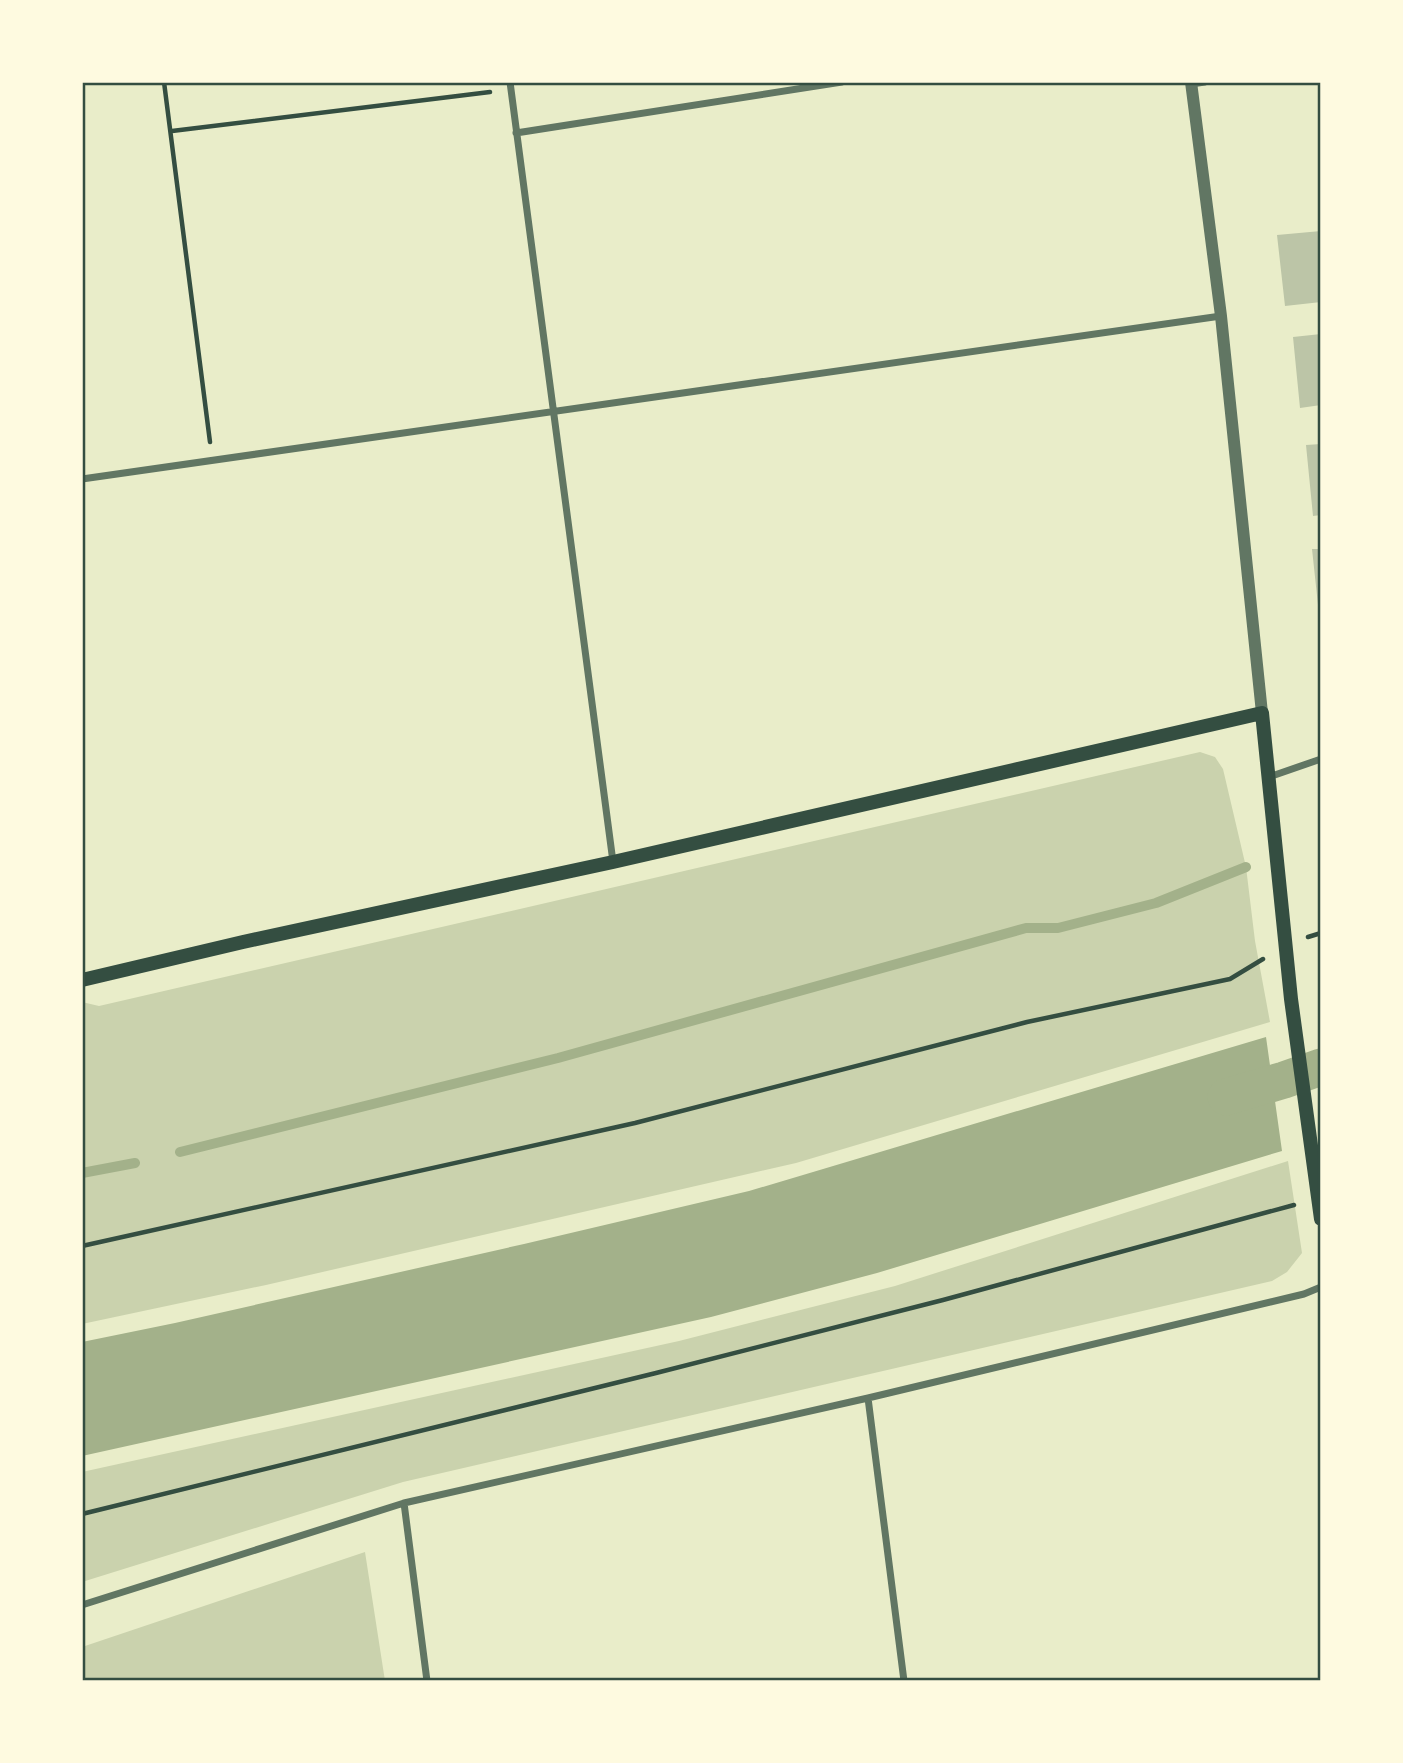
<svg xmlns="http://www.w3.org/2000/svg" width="1403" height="1763" viewBox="0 0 1403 1763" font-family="Raleway,sans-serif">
	<rect width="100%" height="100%" fill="#e9edc9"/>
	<path fill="#cad2ad" d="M1200,752l15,5 8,12 23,98 9,74 15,81 -474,141 -530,122 -184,39v-322l17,4z
		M1288,1161l14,92 -15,19 -15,9 -869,201 -321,100v-110l597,-131 216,-55z
		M365,1552l20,129h-303v-34z"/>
	<path fill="#a3b18a" d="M1266,1037l16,114 -405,122 -166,44 -629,139v-114l93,-19 349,-79 225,-53z"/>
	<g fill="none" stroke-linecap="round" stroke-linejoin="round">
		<path stroke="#a3b18a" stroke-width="10" d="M180,1152l378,-94 468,-130h32l98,-25 90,-36
			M82,1173l53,-10"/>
		<path stroke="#a3b18a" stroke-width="37" d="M1226,1097l58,-17 37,-13"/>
	</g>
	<path fill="#bcc5a7" d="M1321,231v71l-36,4 -8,-71z
		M1321,334v71l-21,3 -7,-71z
		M1321,444v71l-8,1 -7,-71z
		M1312,549h9v65h-2z"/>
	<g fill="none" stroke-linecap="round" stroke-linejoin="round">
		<path stroke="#344e41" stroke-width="4.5" d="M164,82l46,360
			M172,131l318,-39
			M1308,937l13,-4
			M82,1246l553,-123 392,-101 203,-43 33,-20
			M82,1514l574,-141 287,-73 351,-95"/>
		<path stroke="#617663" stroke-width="7" d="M510,82l103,780
			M1191,84l14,-2
			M516,133l326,-51
			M82,479l1139,-163
			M1269,777l52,-18
			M868,1398l36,283
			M404,1503l23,178
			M82,1605l322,-102 464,-105 436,-104 17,-7"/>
		<path stroke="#617663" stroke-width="12" d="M1191,82l30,234 41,397"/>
		<path stroke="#344e41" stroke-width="14" d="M82,980l161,-38 370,-80 649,-149 29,286 30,220"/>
	</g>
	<rect width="1403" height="1763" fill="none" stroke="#fefae0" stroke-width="168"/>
	<rect x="84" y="84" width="1235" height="1595" fill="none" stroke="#344e41" stroke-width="2.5"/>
</svg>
